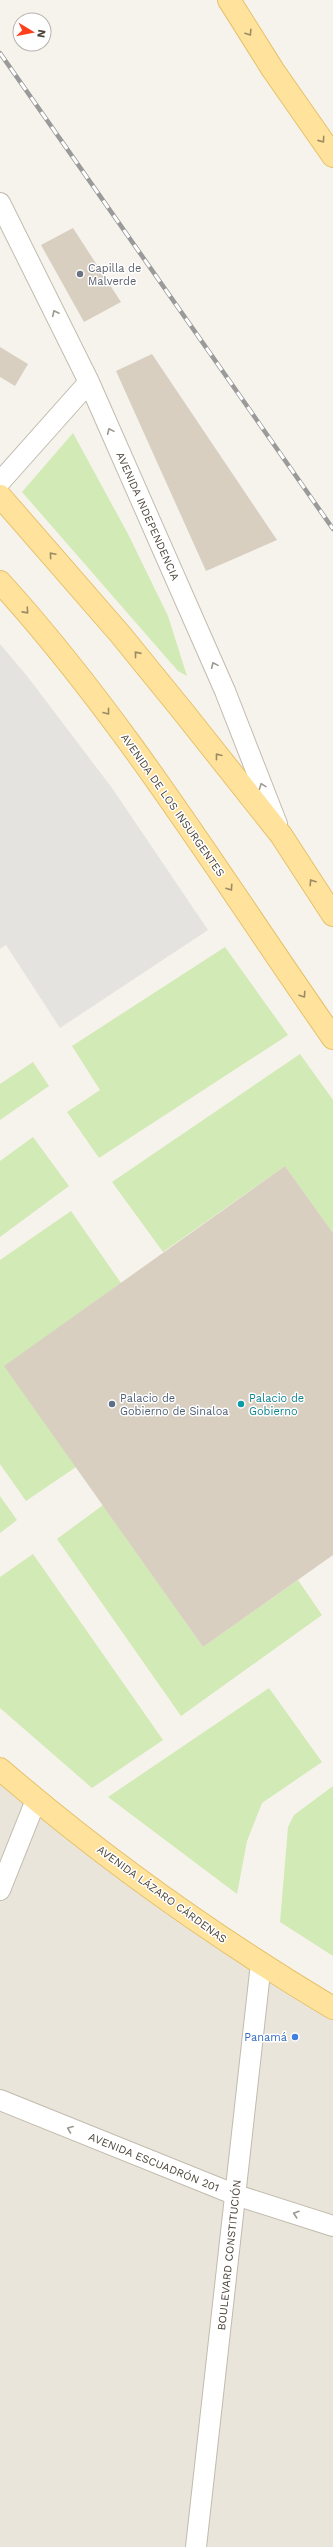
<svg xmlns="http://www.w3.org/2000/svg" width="333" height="2547" viewBox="0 0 333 2547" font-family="'Work Sans',sans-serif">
	<rect width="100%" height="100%" fill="#f6f3ec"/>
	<path fill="#eae5da" d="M0,1759l32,29 301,220v539h-333z"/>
	<path fill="#d2eab5" d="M73,433l55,101 40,82 19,60 -9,-5 -156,-179z
		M225,947l63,88 -189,123 -32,-46 33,-22 -28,-44z
		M300,1054l33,46v133l-48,-67 -122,86 -51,-70z
		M33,1062l16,24 -49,34v-36z
		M33,1137l36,49 -69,51v-76z
		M71,1211l50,72 -116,83 71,101 -50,34 -26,-37v-204z
		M0,1496l17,24 -17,13z
		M103,1505l100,142 95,-67 24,35 -141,101 -124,-177z
		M33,1554l130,186 -71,48 -92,-80v-131z
		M269,1688l53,74 -60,41 -15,38 -10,53 -129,-97z
		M333,1786v170l-53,-34 8,-95 6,-12z"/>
	<path fill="#e5e3e0" d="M0,644l27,32 85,112 96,142 -148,98 -54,-83 -6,4z"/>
	<path fill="#d8cfc1" d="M73,228l48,74 -37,20 -43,-77z
		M0,347l28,17 -13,22 -15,-9z
		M152,354l125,186 -71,31 -90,-200z
		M285,1166l48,67v322l-130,92 -199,-281z"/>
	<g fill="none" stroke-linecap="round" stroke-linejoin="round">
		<g stroke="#c2bbae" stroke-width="22">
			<path id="minor" d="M0,203l89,179 136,309 52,133
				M0,482l89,-100
				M0,1890l36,-90
				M0,2100l236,95 97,31
				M196,2547l65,-584"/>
		</g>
		<g stroke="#e6c16a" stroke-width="24">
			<path id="major" d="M229,0l44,70 60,86
				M0,496l120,138 65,80 96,121 52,80
				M0,582c127,140 225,302 333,456
				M0,1769c103,89 216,169 333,239"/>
		</g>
		<use href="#minor" stroke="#fff" stroke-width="20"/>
		<use href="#major" stroke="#ffe39c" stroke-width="22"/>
		<g stroke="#9a9a9a" stroke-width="4.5">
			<path id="rail" d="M0,53l333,476"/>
		</g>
		<use href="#rail" stroke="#fff" stroke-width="3" stroke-dasharray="9" stroke-linecap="butt"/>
	</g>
	<defs><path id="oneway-chevron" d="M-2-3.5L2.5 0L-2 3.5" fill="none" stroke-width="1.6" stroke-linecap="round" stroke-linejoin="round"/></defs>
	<g stroke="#9c8c66">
		<use href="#oneway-chevron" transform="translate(249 33) rotate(57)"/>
		<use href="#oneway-chevron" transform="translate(322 140) rotate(55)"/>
		<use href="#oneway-chevron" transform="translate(52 555) rotate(-131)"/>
		<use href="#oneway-chevron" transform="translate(26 611) rotate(48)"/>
		<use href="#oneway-chevron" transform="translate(137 654) rotate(-129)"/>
		<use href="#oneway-chevron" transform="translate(107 712) rotate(52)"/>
		<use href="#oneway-chevron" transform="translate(218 756) rotate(-128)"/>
		<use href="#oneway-chevron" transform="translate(312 882) rotate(-123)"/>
		<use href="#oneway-chevron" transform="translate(230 888) rotate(56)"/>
		<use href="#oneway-chevron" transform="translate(303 995) rotate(56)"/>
	</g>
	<g stroke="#9c9892">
		<use href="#oneway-chevron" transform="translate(55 313) rotate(-116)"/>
		<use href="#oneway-chevron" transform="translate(110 431) rotate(-114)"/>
		<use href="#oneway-chevron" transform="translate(214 665) rotate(-114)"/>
		<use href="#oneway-chevron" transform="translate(262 786) rotate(-111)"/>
		<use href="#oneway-chevron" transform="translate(70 2129) rotate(-158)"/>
		<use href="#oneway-chevron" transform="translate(296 2214) rotate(-162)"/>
	</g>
	<circle fill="#6b7280" stroke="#fff" stroke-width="1.5" cx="80" cy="274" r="4"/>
	<circle fill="#5c6f8a" stroke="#fff" stroke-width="1.5" cx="112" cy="1404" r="4"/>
	<circle fill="#0f9aa8" stroke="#fff" stroke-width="1.5" cx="241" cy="1404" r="4"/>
	<circle fill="#3f7fe0" stroke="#fff" stroke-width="1.5" cx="295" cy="2037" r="4"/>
	<g text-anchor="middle" stroke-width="3" stroke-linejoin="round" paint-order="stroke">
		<g font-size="11" fill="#5b616d" stroke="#fff" text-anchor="start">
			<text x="88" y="272">Capilla de<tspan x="88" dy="13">Malverde</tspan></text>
		</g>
		<g font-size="11" fill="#4b4439" stroke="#fff">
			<text transform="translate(148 516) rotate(66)" y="4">AVENIDA INDEPENDENCIA</text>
			<text transform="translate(173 805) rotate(55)" y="4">AVENIDA DE LOS INSURGENTES</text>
			<text transform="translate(162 1894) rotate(36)" y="4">AVENIDA LÁZARO CÁRDENAS</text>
			<text transform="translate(154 2162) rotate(22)" y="4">AVENIDA ESCUADRÓN 201</text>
			<text transform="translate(229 2255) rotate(-84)" y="4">BOULEVARD CONSTITUCIÓN</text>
		</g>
		<g font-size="11" fill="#4e5e75" stroke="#fff" text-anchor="start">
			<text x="120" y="1402">Palacio de<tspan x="120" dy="13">Gobierno de Sinaloa</tspan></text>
		</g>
		<g font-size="11" fill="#0d838f" stroke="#fff" text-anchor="start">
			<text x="249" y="1402">Palacio de<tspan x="249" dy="13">Gobierno</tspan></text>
		</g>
		<g font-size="11" fill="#366cbe" stroke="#fff" text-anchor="end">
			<text x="287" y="2041">Panamá</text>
		</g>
	</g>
	<g transform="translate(32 32) rotate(100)"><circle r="19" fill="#ffffff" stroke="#b7b4b0"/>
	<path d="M0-3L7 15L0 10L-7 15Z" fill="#fc3f1d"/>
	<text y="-6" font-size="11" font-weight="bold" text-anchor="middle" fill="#4b4439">N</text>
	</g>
</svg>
